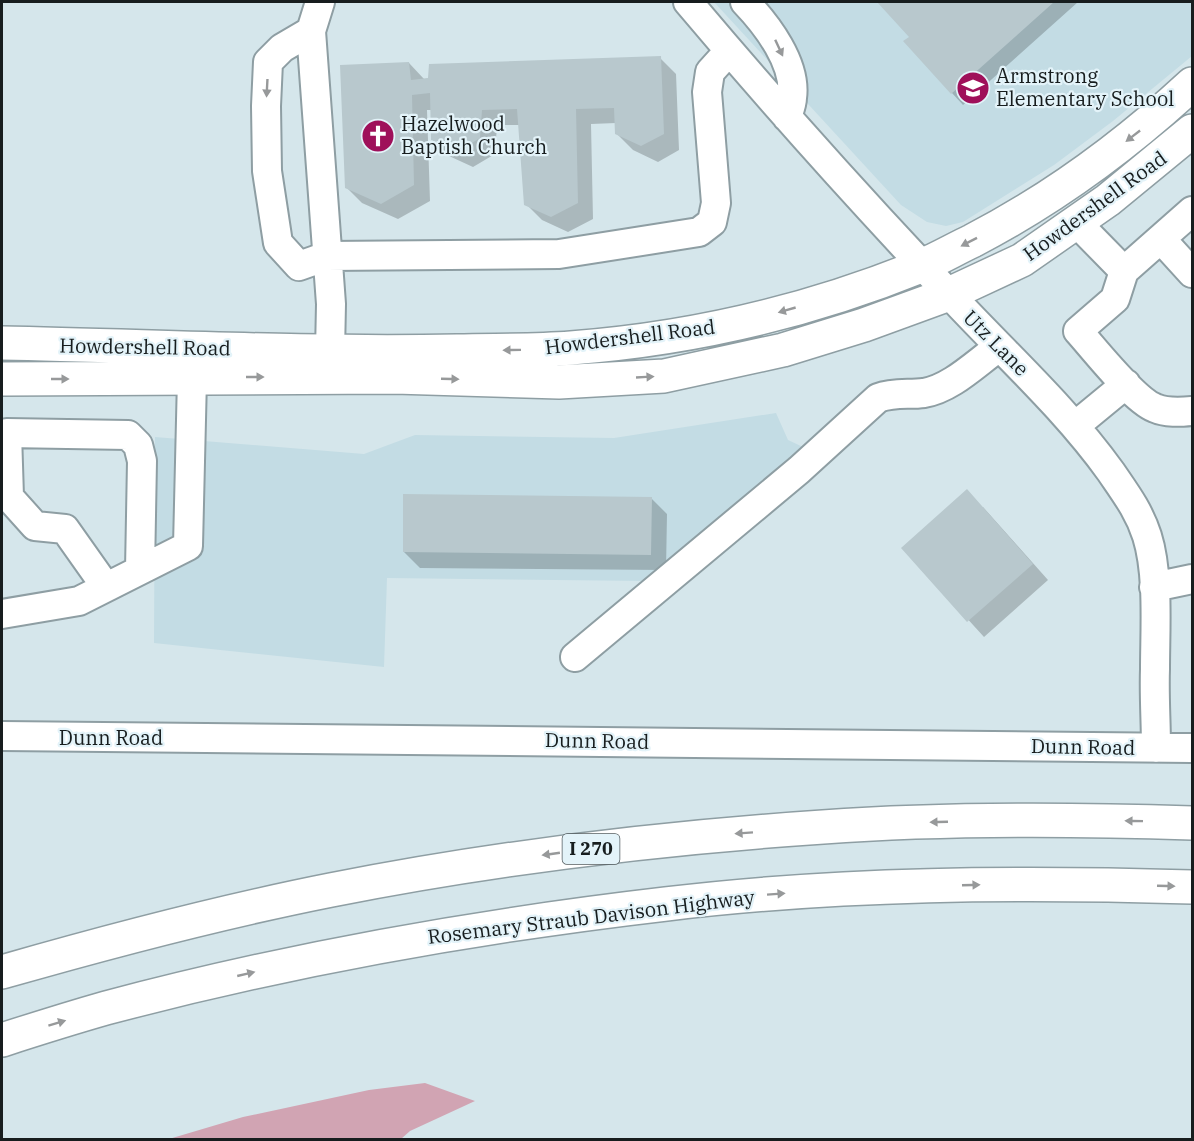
<svg xmlns="http://www.w3.org/2000/svg" width="1194" height="1141" viewBox="0 0 1194 1141" font-family="'IBM Plex Serif',serif">
	<rect width="100%" height="100%" fill="#d5e6eb"/>
	<path fill="#c3dce4" d="M714,2h478v54l-79,65 -59,44 -91,57 -17,4 -19,-4 -26,-17z
		M776,413l12,27 15,7 -153,134 -263,-3 -3,89 -230,-24 1,-206 209,17 51,-19 199,3z"/>
	<path fill="#d1a4b3" d="M425,1083l50,18 -65,30 -9,8h-232l74,-22 126,-27z"/>
	<path fill="#0003" d="M879,2h199l-115,103 -11,-12 -41,-56z
		M660,58l16,16 3,76 -21,12 -25,-12 -16,-16 -1,-11 -25,1 2,95 -25,13 -26,-12 -16,-16 -6,-79h-23l-2,29 -22,13 -24,-11 -17,-17v-29h-5l3,91 -32,18 -36,-16 -16,-16 63,-124 15,16z
		M651,498l16,16 -1,56 -246,-2 -16,-16z
		M983,507l65,73 -64,57 -81,-89z"/>
	<path fill="#b8c8cd" d="M877,2h177l-103,92 -48,-53 6,-4z
		M661,56l3,78 -23,12 -26,-12 -1,-26 -38,1 2,94 -27,14 -27,-12 -7,-96 -35,1 -2,28 -23,14 -26,-12 -1,-47 -18,2 2,90 -33,19 -36,-16 -5,-123 69,-3 2,18 17,-2 1,-14z
		M967,489l66,75 -66,58 -66,-74z
		M403,494l249,3 -1,58 -248,-3z"/>
	<g fill="none" stroke-linecap="round" stroke-linejoin="round">
		<g stroke="#8e9ea3" stroke-width="32">
			<path id="minor" d="M320,2l-9,29 20,273 -1,48
				M688,2c85,101 174,200 265,296 53,57 112,110 158,174 15,22 28,39 36,64 12,38 8,93 8,133 -1,26 1,53 1,79
				M745,2c22,23 52,62 47,96 0,6 -3,13 -5,19
				M311,31l-29,17 -14,14 -2,44 1,65 11,72 21,23 28,-10 232,-2 140,-22 13,-10 4,-19 -9,-111 3,-20 19,-21
				M1076,222l48,49 68,-60
				M1161,239l31,34
				M1124,271l-9,28 -37,32c17,19 56,69 77,77 11,5 25,4 37,3
				M1075,426l51,-42
				M106,587l-41,-58 -30,-3 -26,-29 -2,-64 121,2 10,10 4,16 -2,109
				M1154,587l38,-8
				M2,614l77,-13 109,-55 4,-168
				M575,657l224,-187 79,-72c16,-6 30,-3 46,-5 28,-5 52,-30 75,-46
				M2,736l1190,12"/>
		</g>
		<g stroke="#8e9ea3" stroke-width="36">
			<path id="major" d="M2,343c151,3 303,11 455,8 38,-1 76,0 114,-3 119,-9 239,-37 350,-82 17,-7 34,-17 51,-25 81,-42 153,-95 220,-157
				M2,379l393,-2 164,5 105,-6 119,-26 81,-25 85,-31 73,-34 86,-60 84,-69"/>
		</g>
		<g stroke="#8e9ea3" stroke-width="36">
			<path id="highway" d="M2,972c108,-31 218,-60 329,-82 162,-32 327,-52 492,-63 123,-9 246,-8 369,-4
				M2,1040c34,-11 69,-22 104,-32 184,-49 371,-82 560,-104 174,-21 351,-22 526,-17"/>
		</g>
		<use href="#minor" stroke="#fff" stroke-width="28"/>
		<use href="#major" stroke="#fff" stroke-width="33"/>
		<use href="#highway" stroke="#fff" stroke-width="33"/>
	</g>
	<defs><path id="oneway-solid" d="M-6-.8H1V-3.2L6.5 0L1 3.2V.8H-6Z" transform="scale(1.5)"/></defs>
	<g fill="#97999a">
		<use href="#oneway-solid" transform="translate(779 48) rotate(65)"/>
		<use href="#oneway-solid" transform="translate(267 88) rotate(93)"/>
		<use href="#oneway-solid" transform="translate(1133 136) rotate(142)"/>
		<use href="#oneway-solid" transform="translate(969 242) rotate(153)"/>
		<use href="#oneway-solid" transform="translate(787 310) rotate(164)"/>
		<use href="#oneway-solid" transform="translate(512 350) rotate(179)"/>
		<use href="#oneway-solid" transform="translate(255 377)"/>
		<use href="#oneway-solid" transform="translate(645 377) rotate(-3)"/>
		<use href="#oneway-solid" transform="translate(60 379)"/>
		<use href="#oneway-solid" transform="translate(450 379) rotate(2)"/>
		<use href="#oneway-solid" transform="translate(1134 821) rotate(-179)"/>
		<use href="#oneway-solid" transform="translate(939 822) rotate(178)"/>
		<use href="#oneway-solid" transform="translate(744 833) rotate(176)"/>
		<use href="#oneway-solid" transform="translate(551 854) rotate(172)"/>
		<use href="#oneway-solid" transform="translate(971 885) rotate(-2)"/>
		<use href="#oneway-solid" transform="translate(1166 886) rotate(2)"/>
		<use href="#oneway-solid" transform="translate(776 894) rotate(-4)"/>
		<use href="#oneway-solid" transform="translate(246 974) rotate(-13)"/>
		<use href="#oneway-solid" transform="translate(57 1023) rotate(-17)"/>
	</g>
	<defs>
		<g id="school-disc" transform="scale(1.725)"><circle r="9.5" fill="#9f105a" stroke="#e3f3f9"/><path d="M0-5L7-2L0 1L-7-2ZM-4 1L0 2.5L4 1V4Q0 6-4 4Z" fill="#fff"/></g>
		<g id="church-disc" transform="scale(1.725)"><circle r="9.5" fill="#9f105a" stroke="#e3f3f9"/><path d="M-1.2-6h2.4v3.5h3.3v2.4h-3.3V6h-2.4V-.1h-3.3v-2.4h3.3Z" fill="#fff"/></g>
	</defs>
	<g fill-rule="evenodd">
		<use href="#school-disc" x="973" y="88"/>
		<use href="#church-disc" x="378" y="136"/>
	</g>
	<g text-anchor="middle" stroke-width="4.5" stroke-linejoin="round" paint-order="stroke">
		<rect fill="#e3f3f9" stroke="#545d60" stroke-width="1.5" x="562.5" y="834" width="57" height="30" rx="4.5"/>
		<g font-size="18" font-weight="bold" fill="#171d1e">
			<text x="591" y="855">I 270</text>
		</g>
		<g font-size="20" fill="#171d1e" stroke="#e3f3f9" text-anchor="start">
			<text x="996" y="83">Armstrong<tspan x="996" dy="23">Elementary School</tspan></text>
			<text x="401" y="131">Hazelwood<tspan x="401" dy="23">Baptish Church</tspan></text>
		</g>
		<g font-size="20" fill="#171d1e" stroke="#e3f3f9">
			<text transform="translate(1095 206) rotate(-36)" y="7">Howdershell Road</text>
			<text transform="translate(630 337) rotate(-7)" y="7">Howdershell Road</text>
			<text transform="translate(996 343) rotate(45)" y="7">Utz Lane</text>
			<text transform="translate(145 347) rotate(1)" y="7">Howdershell Road</text>
			<text x="111" y="745">Dunn Road</text>
			<text transform="translate(597 741) rotate(1)" y="7">Dunn Road</text>
			<text transform="translate(1083 747) rotate(1)" y="7">Dunn Road</text>
			<text transform="translate(591 917) rotate(-7)" y="7">Rosemary Straub Davison Highway</text>
		</g>
	</g>
	<rect width="1194" height="1141" fill="none" stroke="#171d1e" stroke-width="6"/>
</svg>
